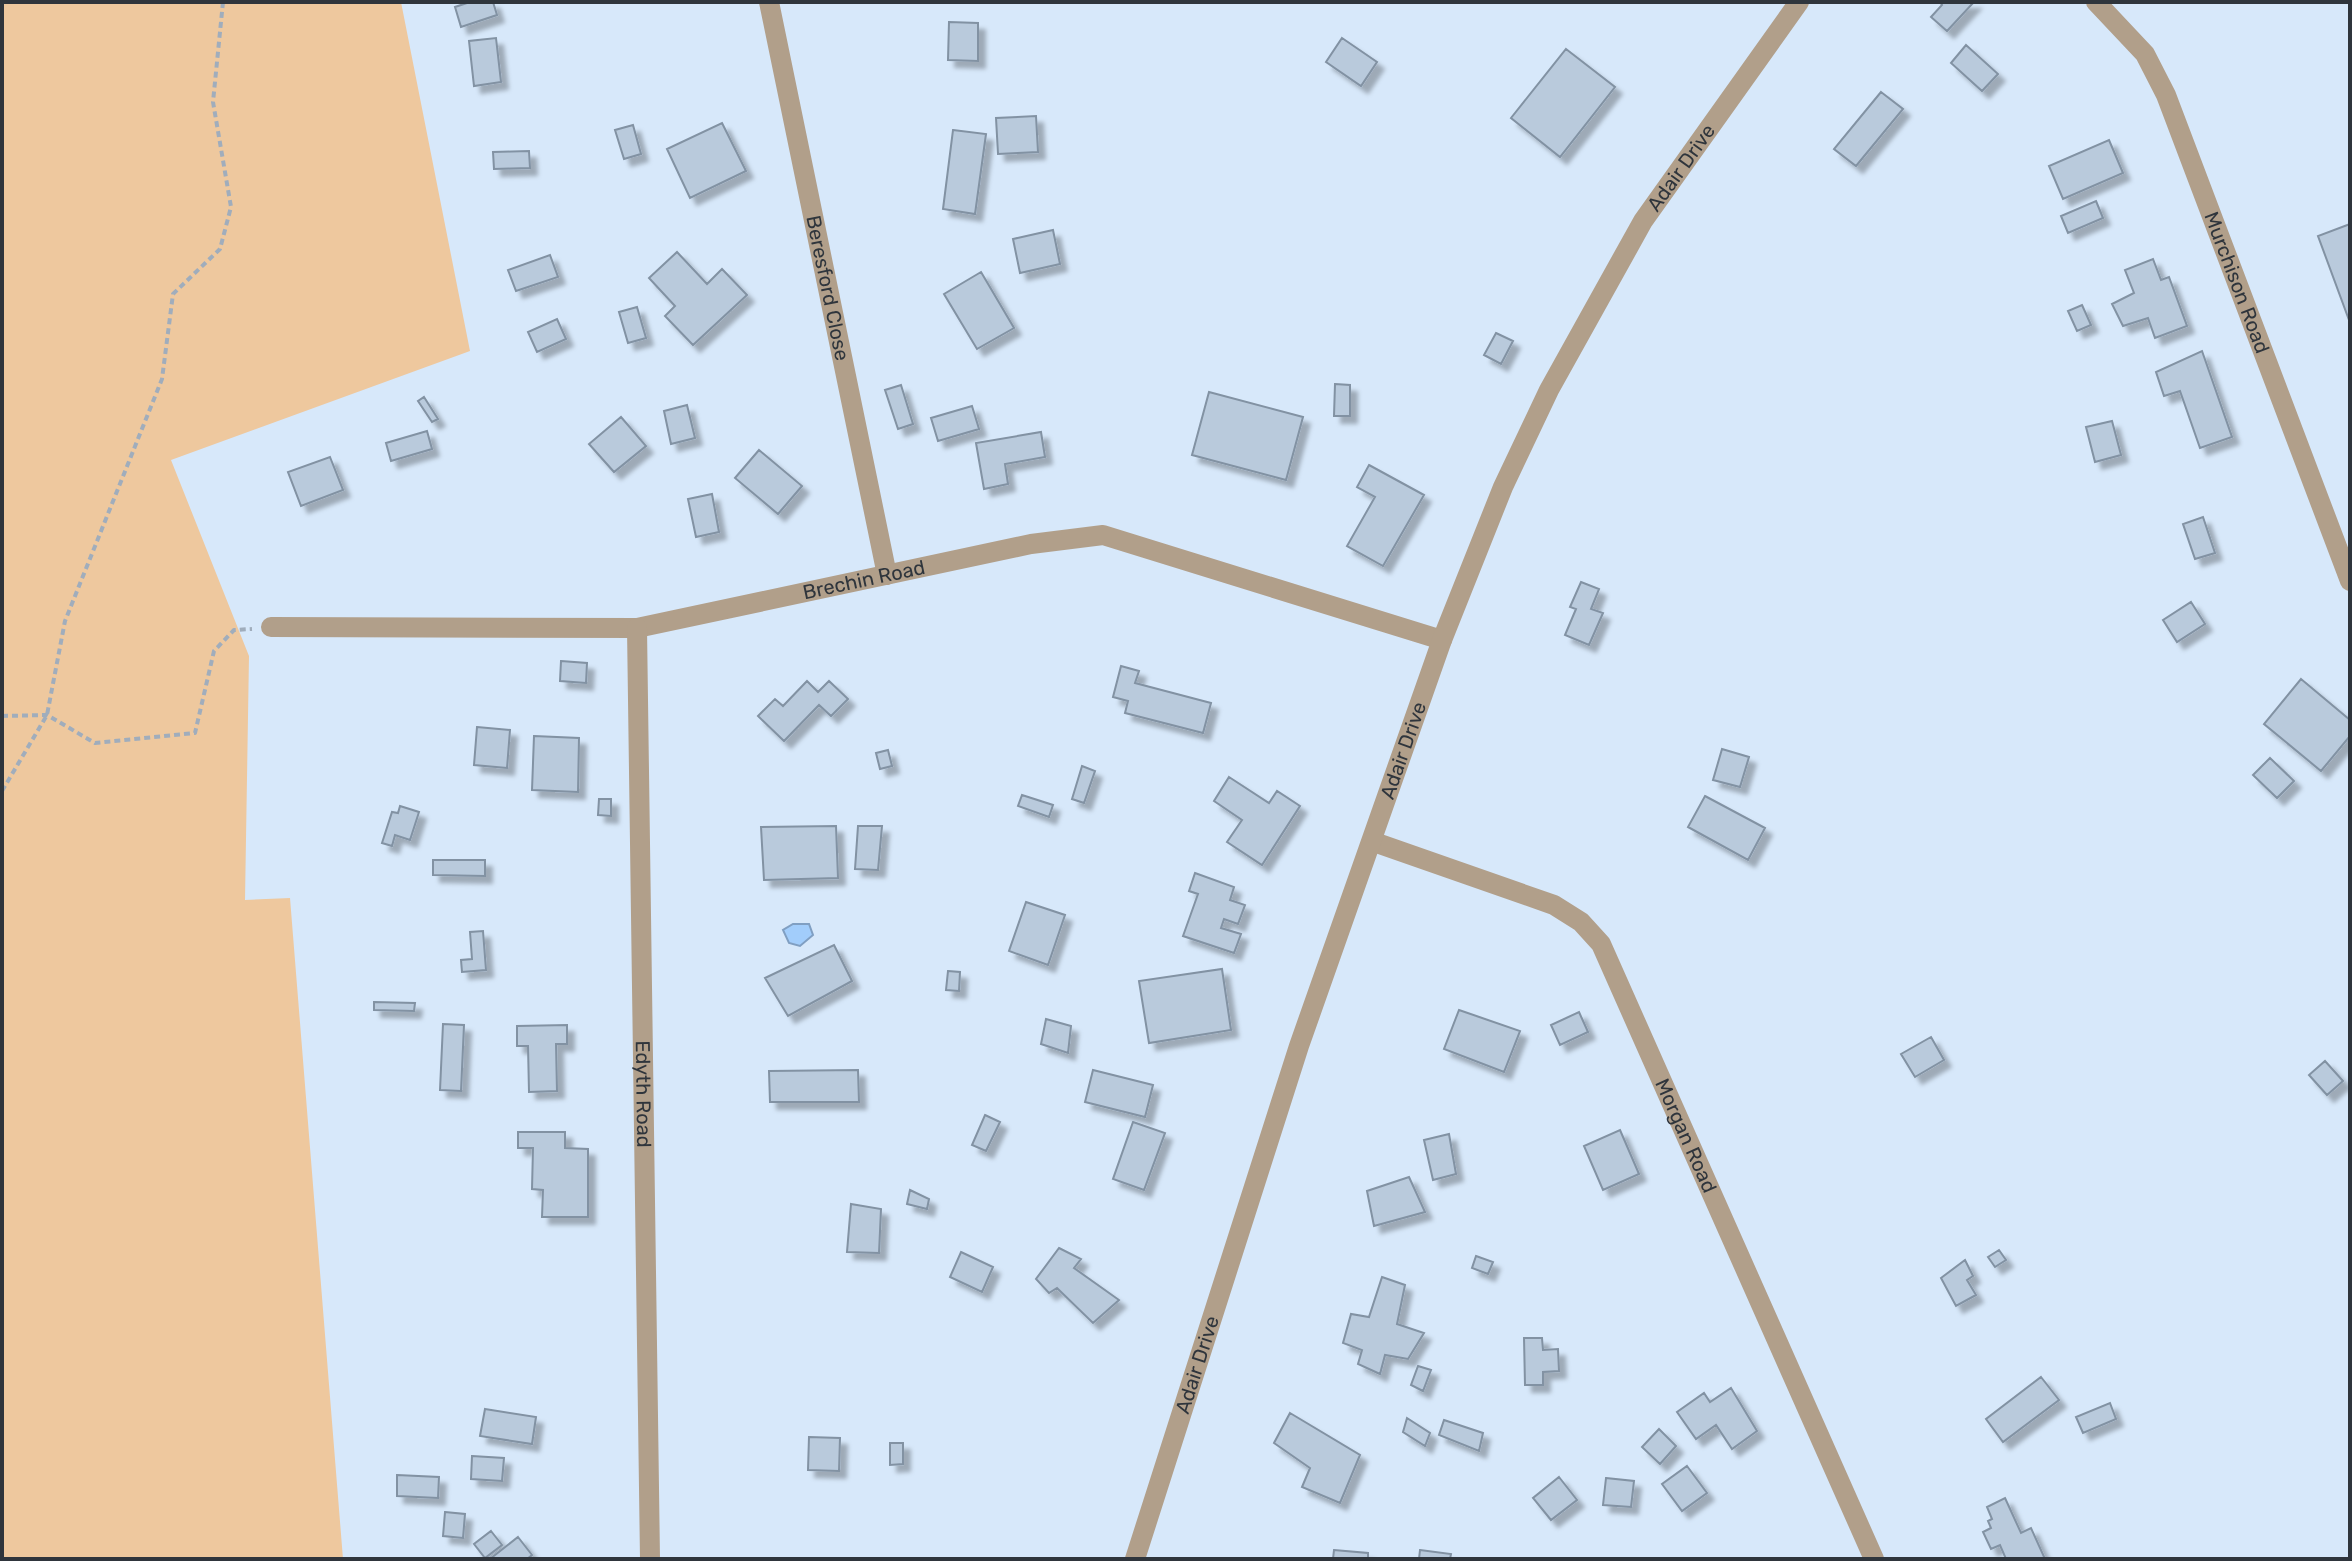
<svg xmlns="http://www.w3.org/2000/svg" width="2352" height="1561" viewBox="0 0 2352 1561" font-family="Rubik,sans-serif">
	<defs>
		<filter id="shadow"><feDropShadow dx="7" dy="7" stdDeviation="2" flood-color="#0004"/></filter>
	</defs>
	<rect width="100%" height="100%" fill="#d7e8fa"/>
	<path fill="#eec89e" d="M2,2h399l69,349 -299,109 78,196 -4,244 45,-2 53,661h-341z"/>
	<path fill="#a2cdfb" stroke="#809fc2" stroke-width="2" d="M793,924h16l4,11 -13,11 -11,-3 -6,-13z"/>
	<path fill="#b9cadc" stroke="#8292a3" stroke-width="2" filter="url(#shadow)" d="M470,2h23l4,13 -36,12 -6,-20z
		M1940,2h34l-27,29 -16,-14 11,-12z
		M949,22l29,1v38l-30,-1z
		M496,38l5,44 -27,4 -5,-45z
		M1342,38l35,24 -16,24 -35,-24z
		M1966,45l32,29 -16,17 -31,-28z
		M1566,49l49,38 -55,70 -49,-39z
		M1881,92l22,17 -47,57 -22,-17z
		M1036,116l2,36 -40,2 -2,-36z
		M722,123l24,48 -56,27 -23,-49z
		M633,125l8,29 -17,5 -9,-29z
		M953,130l33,4 -11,80 -32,-5z
		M2109,140l14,33 -60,26 -14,-33z
		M529,151l1,17 -36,1 -1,-17z
		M2096,201l7,17 -35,15 -7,-17z
		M2350,224v96h-1l-31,-84z
		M1053,230l7,34 -40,9 -7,-34z
		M677,252l30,32 15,-15 25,26 -54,50 -28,-29 10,-10 -26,-28z
		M550,255l8,22 -42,14 -8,-21z
		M2153,259l8,21 8,-3 18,49 -32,12 -7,-20 -25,8 -11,-22 22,-11 -9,-23z
		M981,272l33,56 -37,21 -33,-55z
		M2082,305l9,20 -14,6 -9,-20z
		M637,307l9,31 -18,5 -9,-31z
		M557,319l9,20 -29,13 -9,-20z
		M1496,333l17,8 -12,23 -17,-9z
		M2202,351l30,86 -32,11 -20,-57 -16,5 -8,-24z
		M1335,384l15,1v31h-16z
		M901,385l12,39 -15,5 -13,-39z
		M1209,392l94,25 -17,63 -94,-25z
		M424,397l14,22 -6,3 -14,-21z
		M687,405l8,33 -24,6 -7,-33z
		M972,406l7,23 -41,12 -7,-23z
		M621,417l25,29 -32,26 -25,-28z
		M2112,421l9,34 -26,7 -9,-35z
		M427,431l5,18 -41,12 -5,-18z
		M1041,432l4,25 -40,7 3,20 -24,5 -8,-46z
		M759,450l43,36 -24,28 -43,-36z
		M330,457l13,33 -42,16 -13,-34z
		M1369,465l55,30 -41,71 -36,-20 28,-49 -18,-10z
		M712,494l7,38 -23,5 -8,-38z
		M2203,517l12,36 -20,6 -12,-35z
		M1581,582l18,7 -8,20 12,4 -14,32 -24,-10 11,-26 -6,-2z
		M2191,602l14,22 -28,18 -14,-22z
		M561,661l26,2 -1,20 -26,-2z
		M1121,666l18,5 -4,12 76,20 -8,30 -78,-20 3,-12 -15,-4z
		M2301,679l49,41v16l-29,35 -57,-47z
		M807,681l11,11 11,-11 19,18 -17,17 -12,-11 -35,36 -26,-25 17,-17 8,7z
		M477,727l33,3 -3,38 -33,-3z
		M534,736l45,2 -1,54 -46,-2z
		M1722,749l27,8 -9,30 -27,-7z
		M888,750l4,16 -12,3 -4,-16z
		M2270,758l24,23 -17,17 -24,-23z
		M1082,766l13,5 -11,32 -12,-4z
		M1229,777l40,26 8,-12 23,15 -38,59 -35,-23 15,-22 -28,-19z
		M1022,795l31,10 -4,12 -31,-11z
		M1705,796l60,32 -17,32 -60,-33z
		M599,799h12v17l-13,-1z
		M400,806l19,6 -9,28 -15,-5 -3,11 -10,-3 10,-31 6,1z
		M836,826l2,52 -74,2 -3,-53z
		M858,826h24l-4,44 -23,-1z
		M433,860h52v16l-52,-1z
		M1195,873l39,14 -4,13 15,5 -7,19 -14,-5 -3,9 20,6 -7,19 -51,-17 15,-42 -9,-3z
		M1026,902l39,13 -17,50 -39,-14z
		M483,931l3,39 -24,2 -1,-12 11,-1 -2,-27z
		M834,945l18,36 -64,35 -23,-38z
		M1222,969l9,61 -82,13 -10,-62z
		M948,971l12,1 -1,19 -13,-1z
		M374,1002l41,1 -1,8 -40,-1z
		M1459,1010l61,21 -16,41 -60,-23z
		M1579,1012l9,20 -28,13 -9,-20z
		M1046,1019l25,7 -3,27 -27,-9z
		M443,1024l21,1 -3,66 -21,-1z
		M567,1025v19h-11l1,47 -28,1 -1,-46h-11v-20z
		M1931,1037l13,23 -29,17 -14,-23z
		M2325,1061l18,20 -16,14 -18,-20z
		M858,1070l1,32h-89l-1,-31z
		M1093,1070l60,15 -8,32 -60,-15z
		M985,1115l15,7 -14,29 -14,-6z
		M1133,1122l32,11 -21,57 -31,-11z
		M1620,1130l19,44 -36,16 -19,-44z
		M518,1132h47v16l23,1v68h-46l1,-27 -11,-1 1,-41h-15z
		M1449,1134l7,40 -23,6 -9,-40z
		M1409,1177l16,35 -51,14 -7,-35z
		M910,1190l19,9 -2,10 -20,-5z
		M851,1204l30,5 -2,44 -32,-1z
		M1059,1248l22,11 -7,9 45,32 -26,23 -36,-35 -8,5 -13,-14z
		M1999,1250l7,10 -11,7 -7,-10z
		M961,1252l32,15 -11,25 -32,-15z
		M1476,1256l17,6 -5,12 -16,-6z
		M1965,1260l8,16 -6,4 9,15 -20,11 -15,-28z
		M1382,1277l23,8 -8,39 27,9 -16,26 -23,-4 -5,19 -22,-10 4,-14 -19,-7 8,-29 18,3z
		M1524,1338h18l1,12 15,-1 1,22 -16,1v13h-18z
		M1418,1366l13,4 -8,21 -12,-6z
		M2041,1377l18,23 -56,42 -17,-23z
		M1731,1388l26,43 -25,18 -16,-24 -20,14 -19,-27 27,-19 6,9z
		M2110,1403l6,16 -33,14 -7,-16z
		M485,1409l51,8 -4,27 -52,-8z
		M1290,1413l70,42 -20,48 -38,-16 8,-19 -36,-25z
		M1407,1418l23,15 -5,13 -22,-14z
		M1444,1420l39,13 -4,18 -40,-16z
		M1659,1429l17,17 -16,18 -18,-17z
		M809,1437l31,1 -1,33 -31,-1z
		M890,1443h13v21l-13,1z
		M472,1456l32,2 -2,23 -31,-2z
		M1687,1466l20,27 -25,18 -20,-27z
		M397,1475l42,2 -1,21 -41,-2z
		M1559,1477l18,23 -26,20 -18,-22z
		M1606,1478l28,3 -3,26 -28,-2z
		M2005,1498l16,35 10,-5 14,31h-39l-6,-14 -9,4 -8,-17 8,-4 -3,-7 4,-2 -5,-12z
		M445,1512l20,2 -2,24 -20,-2z
		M491,1531l11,14 -17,13 -11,-14z
		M518,1537l14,18 -5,4h-37z
		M1334,1550l34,3v6h-35z
		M1420,1550l31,4 -1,5h-31z"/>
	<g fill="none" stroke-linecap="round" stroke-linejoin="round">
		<path stroke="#a0adbc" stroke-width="4" stroke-dasharray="6 4" stroke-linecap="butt" d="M2,716l45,-1 48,28 100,-10 19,-82 20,-21 18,-1
			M2,791l45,-76 18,-94 97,-242 11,-85 47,-45 11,-42 -18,-105 10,-100"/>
		<g stroke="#b19f8a" stroke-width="20">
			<path id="s1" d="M769,2l118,573"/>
			<path id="s2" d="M2096,2l49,52 21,41 184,486"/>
			<path id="s3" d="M271,627l366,1 394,-84 72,-9 339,105"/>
			<path id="s4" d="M637,628l13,931"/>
			<path id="s5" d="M1374,842l180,63 27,17 20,22 273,615"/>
			<path id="s6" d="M1135,1559l164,-513 143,-406 61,-153 46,-97 94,-169 156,-219"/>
		</g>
	</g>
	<g text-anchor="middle" stroke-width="6" stroke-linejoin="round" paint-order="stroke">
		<g font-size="20" fill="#2f353c" stroke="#fff">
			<text dy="7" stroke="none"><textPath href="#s6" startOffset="1500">Adair Drive</textPath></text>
			<text dy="7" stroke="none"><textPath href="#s2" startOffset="318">Murchison Road</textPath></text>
			<text dy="7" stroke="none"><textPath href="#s1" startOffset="292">Beresford Close</textPath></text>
			<text dy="7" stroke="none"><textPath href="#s3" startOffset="598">Brechin Road</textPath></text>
			<text dy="7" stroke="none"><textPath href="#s6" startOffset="852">Adair Drive</textPath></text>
			<text dy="7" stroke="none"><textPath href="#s4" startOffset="466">Edyth Road</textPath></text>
			<text dy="7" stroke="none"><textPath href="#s5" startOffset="462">Morgan Road</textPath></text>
			<text dy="7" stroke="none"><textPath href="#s6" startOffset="204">Adair Drive</textPath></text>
		</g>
	</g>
	<rect width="2352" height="1561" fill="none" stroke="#2f353c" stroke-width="8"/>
</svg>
